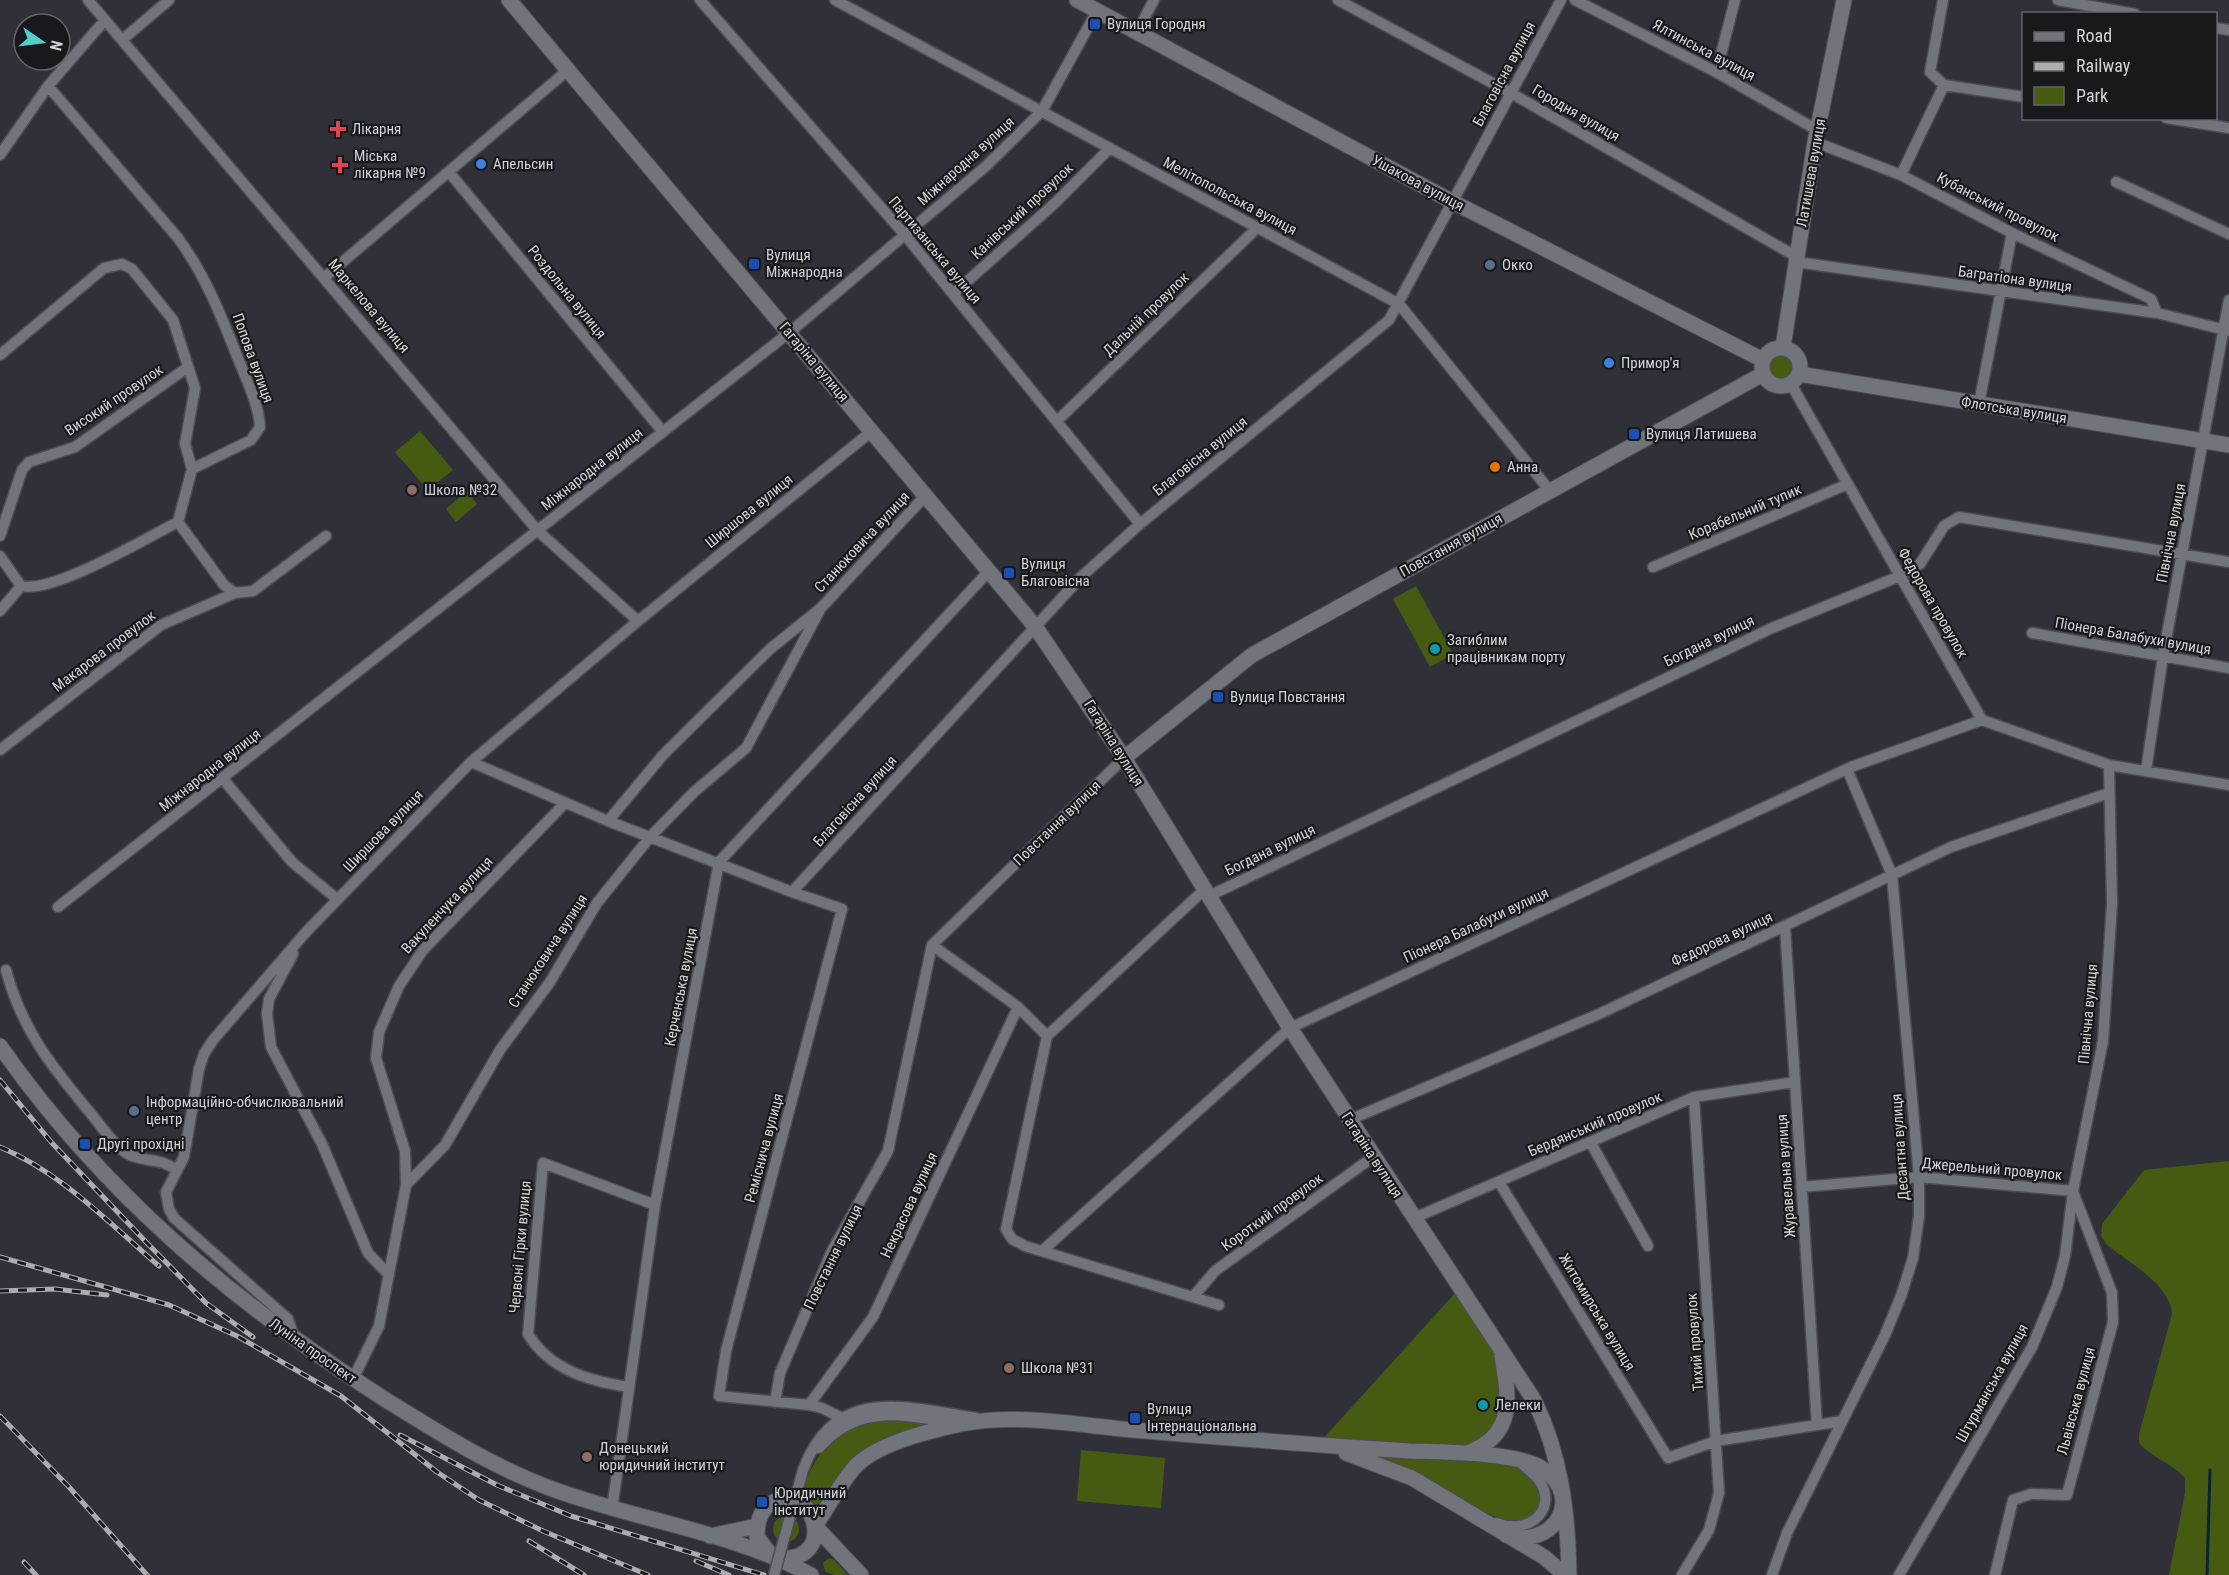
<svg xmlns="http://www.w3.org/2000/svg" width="2229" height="1575" viewBox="0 0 2229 1575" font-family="'Roboto Condensed',sans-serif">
	<rect width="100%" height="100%" fill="#303138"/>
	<path fill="#465b11" d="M1768 367a13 13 0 1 1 26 0a13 13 0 1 1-26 0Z
		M420,431l33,39 -25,20 -33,-38z
		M467,491l10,13 -21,18 -10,-13z
		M1416,586l37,68 -23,13 -37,-68z
		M2229,1161v414h-60l16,-82v-15c-13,-15 -33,-20 -46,-35v-9l33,-120c-2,-30 -43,-51 -65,-69l-6,-9 1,-12 42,-54z
		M1457,1291l39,57 7,40 -7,39 -33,23 -142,-9z
		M885,1420l43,4c-62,18 -73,27 -109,80l-11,1 -8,-6c14,-48 34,-70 85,-79z
		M1081,1450l84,8 -4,50 -84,-7z
		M1355,1450l161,14c6,5 13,10 18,16 10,13 7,34 -9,41 -5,2 -14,1 -19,1z
		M773 1529a13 13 0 1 1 26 0a13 13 0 1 1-26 0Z
		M829,1558l5,2 14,15h-15l-8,-4 -2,-8z"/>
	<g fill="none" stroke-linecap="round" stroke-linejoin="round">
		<path stroke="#082237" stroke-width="3" d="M2207,1575l3,-105"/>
		<g stroke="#4c4d53" stroke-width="13">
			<path id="street" d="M88,0l450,531 100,90
				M700,0l205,235 235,289
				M835,0l564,304 151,187
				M1338,0l173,93 286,164
				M1575,0l141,72 101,58
				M1943,0l-13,72 14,13
				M2058,0l77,14
				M2216,28l13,2
				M1137,32l17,-32
				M122,40l47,-40
				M1723,75l-3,-17 15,-58
				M1944,85l80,12
				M2166,118l63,10
				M1815,142l86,33 111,58 139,66 6,14
				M0,155l48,-69 57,-66
				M449,172l214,260
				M1901,175l43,-90
				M2116,182l113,52
				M1796,262l361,51 72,18
				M325,277l243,-207
				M953,294l101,-90 56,-56
				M0,355l104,-87 18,-4 10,5 41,51 22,68 -10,56 7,25
				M1791,384l191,336 127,45 120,20
				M1979,404l33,-171
				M1057,421l200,-193
				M178,522l46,63 11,8
				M0,536l22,-66 7,-8 46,-15 113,-80
				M0,556l21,30
				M1653,567l195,-83
				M21,586c32,8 125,-48 157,-64l14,-53 59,-29 9,-13c-1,-21 -13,-46 -21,-66 -17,-43 -33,-85 -61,-123l-130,-152
				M0,611l21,-25
				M2032,633l197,35
				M0,750l161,-125 74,-32 18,-2 73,-55
				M471,762l137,59 184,71 50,17 -116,442 -7,45 90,9 13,3 20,10
				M2146,771l17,-115 66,-356
				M223,779l69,83 45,37
				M608,821l55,-66 107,-106 51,-41 105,-113
				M1205,889l-158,147 -41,193 6,10 13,7 194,59
				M792,892l289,-315 59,-53 249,-204 172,-320
				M1209,896l563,-268 128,-52 20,-12 24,-38 15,-9 270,45
				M58,907l732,-575 195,-165 57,-56 55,-100
				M1785,926l32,499
				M932,945l86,62 29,29
				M293,954l-24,45 -2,15 4,33 51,97 46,109 21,22
				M6,970c16,61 47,98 86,145 10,12 21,29 34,38 16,10 37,4 51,18
				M1349,1120l250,-106 352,-167 158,-54
				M1591,1143l57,103
				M1499,1182l169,276 48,-17 126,-20
				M406,1185l39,-40 55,-95 50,-68 47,-79 53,-66 44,-45 52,-44 75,-140
				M1801,1187l118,-10 154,14
				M1414,1218l280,-121 101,-15
				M1042,1251l248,-223 561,-261 131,-47
				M1193,1297l22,-26 158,-114
				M294,1337l-6,-18 -114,-101 -5,-9 -3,-17 18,-35 15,-88 5,-15 9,-14 94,-109 164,-169 167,-141 234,-190
				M353,1379l26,-53 27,-141 -1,-34 -29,-93 3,-26 20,-46 24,-36 142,-147
				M629,1387c-40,-6 -79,-17 -101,-53l15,-171 112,42
				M775,1402l5,-29 52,-122 56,-100 44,-206 192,-187
				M809,1405l64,-88 145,-310
				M819,1448c39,-45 84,-33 136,-25
				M803,1470c32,-86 102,-63 173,-52
				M612,1509l43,-304 64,-343 270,-291
				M1497,1523c28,12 60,-10 44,-40 -5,-8 -14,-14 -21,-21
				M1682,1575l27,-45 10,-37 -25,-396
				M1772,1575l15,-42 98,-198 16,-39 12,-38 6,-42v-39l-27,-302 -45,-106
				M1899,1575l133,-228 25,-60 8,-31 8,-65 30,-150 9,-137 -3,-139
				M1995,1575l18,-75 18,-6 36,1 46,-173 -1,-29 -38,-99"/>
		</g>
		<g stroke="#4c4d53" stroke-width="17">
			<path id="secondary" d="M509,0l525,625 90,133 166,270 244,372c27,55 34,114 35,175
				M1077,0l376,202 310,158
				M1783,347l32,-205 29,-142
				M1762 367a19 19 0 1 1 38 0a19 19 0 1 1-38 0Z
				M1799,374l430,71
				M1124,758l128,-103 511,-281
				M0,1046c102,146 236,259 386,354 52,32 103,65 161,87 86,33 184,44 264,88
				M1346,1453l66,25 132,79 21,18
				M1467,1453c49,-18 42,-55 35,-97
				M815,1526c13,-19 24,-40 38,-57 21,-25 76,-38 108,-45 55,-11 116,1 172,6 92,8 184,15 276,21 31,1 110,1 134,18 43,30 9,81 -37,66
				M815,1526l46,49
				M710,1536l47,-10
				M770,1554l-13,-17c0,-13 2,-25 13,-33 43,-27 70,58 10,54"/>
		</g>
		<use href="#street" stroke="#72747c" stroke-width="10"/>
		<use href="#secondary" stroke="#72747c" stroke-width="15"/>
		<g stroke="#acadb2" stroke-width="5">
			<path id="rail" d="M0,1080l52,63 94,99 60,61 47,34
				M0,1147c62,26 109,76 159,119
				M0,1257l169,48 68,31 104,60 96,76 42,28 64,31 105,44
				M0,1291l55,-2 52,6
				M0,1416l69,71 78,88
				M400,1435l97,50 74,31 193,59
				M529,1541l55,34
				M696,1561l33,14
				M24,1562l12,13"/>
		</g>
		<use href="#rail" stroke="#18191c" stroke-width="3" stroke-dasharray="9" stroke-linecap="butt"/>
		<g stroke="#4c4d53" stroke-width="13" stroke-linecap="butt">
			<path id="street-bridge" d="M774,1575l29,-105"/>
		</g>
		<use href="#street-bridge" stroke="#72747c" stroke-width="10"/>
	</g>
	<g fill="#1a4fb4" stroke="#18191c" stroke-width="2">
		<rect x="1089" y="18" width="12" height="12" rx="3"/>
		<rect x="748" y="258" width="12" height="12" rx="3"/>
		<rect x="1628" y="428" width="12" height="12" rx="3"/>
		<rect x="1003" y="567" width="12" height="12" rx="3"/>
		<rect x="1212" y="691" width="12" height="12" rx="3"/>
		<rect x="79" y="1138" width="12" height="12" rx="3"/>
		<rect x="1129" y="1412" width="12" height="12" rx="3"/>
		<rect x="756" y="1496" width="12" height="12" rx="3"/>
	</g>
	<g fill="#e0444e" stroke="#18191c" stroke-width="2">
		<path d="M335 120h6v6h6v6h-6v6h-6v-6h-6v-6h6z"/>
		<path d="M337 156h6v6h6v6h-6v6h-6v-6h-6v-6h6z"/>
	</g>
	<g fill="#3f7fe0" stroke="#18191c" stroke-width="2">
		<circle cx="481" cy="164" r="6"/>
		<circle cx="1609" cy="363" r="6"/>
	</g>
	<g fill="#5c6f8a" stroke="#18191c" stroke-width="2">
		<circle cx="1490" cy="265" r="6"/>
		<circle cx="134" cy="1111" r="6"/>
	</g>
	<circle fill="#e8710a" stroke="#18191c" stroke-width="2" cx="1495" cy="467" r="6"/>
	<g fill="#8d6e63" stroke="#18191c" stroke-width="2">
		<circle cx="412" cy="490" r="6"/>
		<circle cx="1009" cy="1368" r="6"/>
		<circle cx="587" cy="1457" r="6"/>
	</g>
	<g fill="#0f9aa8" stroke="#18191c" stroke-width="2">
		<circle cx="1435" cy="649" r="6"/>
		<circle cx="1483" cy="1405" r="6"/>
	</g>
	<g text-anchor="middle" stroke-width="4.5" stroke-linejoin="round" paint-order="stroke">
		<g font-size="15" fill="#d3d4d8" stroke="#18191c" text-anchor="start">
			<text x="1107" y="29">Вулиця Городня</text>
			<text x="352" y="134">Лікарня</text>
			<text x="354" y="161">Міська<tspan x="354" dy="17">лікарня №9</tspan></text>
			<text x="493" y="169">Апельсин</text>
			<text x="766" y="260">Вулиця<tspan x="766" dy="17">Міжнародна</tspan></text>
			<text x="1502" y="270">Окко</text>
			<text x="1621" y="368">Примор'я</text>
			<text x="1646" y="439">Вулиця Латишева</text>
			<text x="1507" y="472">Анна</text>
			<text x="424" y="495">Школа №32</text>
			<text x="1021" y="569">Вулиця<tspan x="1021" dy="17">Благовісна</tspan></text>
			<text x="1447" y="645">Загиблим<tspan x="1447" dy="17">працівникам порту</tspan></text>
			<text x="1230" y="702">Вулиця Повстання</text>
			<text x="146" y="1107">Інформаційно-обчислювальний<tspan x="146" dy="17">центр</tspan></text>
			<text x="97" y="1149">Другі прохідні</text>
			<text x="1021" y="1373">Школа №31</text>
			<text x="1495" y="1410">Лелеки</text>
			<text x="1147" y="1414">Вулиця<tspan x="1147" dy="17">Інтернаціональна</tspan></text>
			<text x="599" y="1453">Донецький<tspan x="599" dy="17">юридичний інститут</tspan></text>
			<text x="774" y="1498">Юридичний<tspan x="774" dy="17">інститут</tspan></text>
		</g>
		<g font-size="15" fill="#d3d4d8" stroke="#18191c">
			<text transform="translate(1704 50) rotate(28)" y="5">Ялтинська вулиця</text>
			<text transform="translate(1504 74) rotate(-62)" y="5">Благовісна вулиця</text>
			<text transform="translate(1576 113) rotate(30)" y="5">Городня вулиця</text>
			<text transform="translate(966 161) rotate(-42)" y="5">Міжнародна вулиця</text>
			<text transform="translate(1811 173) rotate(-80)" y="5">Латишева вулиця</text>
			<text transform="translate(1418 183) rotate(28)" y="5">Ушакова вулиця</text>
			<text transform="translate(1230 196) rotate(28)" y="5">Мелітопольська вулиця</text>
			<text transform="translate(1998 207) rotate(27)" y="5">Кубанський провулок</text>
			<text transform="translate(1022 211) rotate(-43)" y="5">Канівський провулок</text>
			<text transform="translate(935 250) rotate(50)" y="5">Партизанська вулиця</text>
			<text transform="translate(2015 279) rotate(8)" y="5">Багратіона вулиця</text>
			<text transform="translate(567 292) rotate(51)" y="5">Роздольна вулиця</text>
			<text transform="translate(369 306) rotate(50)" y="5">Маркелова вулиця</text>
			<text transform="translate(1146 314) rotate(-44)" y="5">Дальній провулок</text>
			<text transform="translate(253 358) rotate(70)" y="5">Попова вулиця</text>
			<text transform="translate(814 362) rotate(50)" y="5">Гагаріна вулиця</text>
			<text transform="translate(114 400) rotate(-34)" y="5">Високий провулок</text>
			<text transform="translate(2014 410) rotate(9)" y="5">Флотська вулиця</text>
			<text transform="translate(1200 456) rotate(-39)" y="5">Благовісна вулиця</text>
			<text transform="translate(592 469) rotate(-38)" y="5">Міжнародна вулиця</text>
			<text transform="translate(749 511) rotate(-39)" y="5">Ширшова вулиця</text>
			<text transform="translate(1745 512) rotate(-23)" y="5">Корабельний тупик</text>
			<text transform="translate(2171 533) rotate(-79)" y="5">Північна вулиця</text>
			<text transform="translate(862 542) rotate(-47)" y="5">Станюковича вулиця</text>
			<text transform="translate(1451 545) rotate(-29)" y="5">Повстання вулиця</text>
			<text transform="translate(1933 603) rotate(60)" y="5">Федорова провулок</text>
			<text transform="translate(2133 636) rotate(10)" y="5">Піонера Балабухи вулиця</text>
			<text transform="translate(1709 641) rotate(-26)" y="5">Богдана вулиця</text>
			<text transform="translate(104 651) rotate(-37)" y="5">Макарова провулок</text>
			<text transform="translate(1114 743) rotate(58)" y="5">Гагаріна вулиця</text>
			<text transform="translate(210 770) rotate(-38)" y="5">Міжнародна вулиця</text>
			<text transform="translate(855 801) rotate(-48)" y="5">Благовісна вулиця</text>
			<text transform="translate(1057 823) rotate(-44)" y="5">Повстання вулиця</text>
			<text transform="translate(383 831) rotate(-46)" y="5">Ширшова вулиця</text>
			<text transform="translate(1270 850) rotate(-26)" y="5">Богдана вулиця</text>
			<text transform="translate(447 905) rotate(-47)" y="5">Вакуленчука вулиця</text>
			<text transform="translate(1476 925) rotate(-25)" y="5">Піонера Балабухи вулиця</text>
			<text transform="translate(1722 939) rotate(-25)" y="5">Федорова вулиця</text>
			<text transform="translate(548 951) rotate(-57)" y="5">Станюковича вулиця</text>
			<text transform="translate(681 987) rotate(-79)" y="5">Керченська вулиця</text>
			<text transform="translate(2088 1014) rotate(-85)" y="5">Північна вулиця</text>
			<text transform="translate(1595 1124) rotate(-23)" y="5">Бердянський провулок</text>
			<text transform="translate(1900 1147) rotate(-94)" y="5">Десантна вулиця</text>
			<text transform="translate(764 1148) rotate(-75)" y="5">Реміснича вулиця</text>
			<text transform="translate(1372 1155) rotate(57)" y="5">Гагаріна вулиця</text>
			<text transform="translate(1992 1169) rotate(5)" y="5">Джерельний провулок</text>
			<text transform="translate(1786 1176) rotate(-94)" y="5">Журавельна вулиця</text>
			<text transform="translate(909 1205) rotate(-65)" y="5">Некрасова вулиця</text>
			<text transform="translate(1272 1212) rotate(-36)" y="5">Короткий провулок</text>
			<text transform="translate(520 1247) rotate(-85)" y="5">Червоні Гірки вулиця</text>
			<text transform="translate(833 1257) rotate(-64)" y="5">Повстання вулиця</text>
			<text transform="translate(1597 1312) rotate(59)" y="5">Житомирська вулиця</text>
			<text transform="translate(1695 1342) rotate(-94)" y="5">Тихий провулок</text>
			<text transform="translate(313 1351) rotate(35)" y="5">Луніна проспект</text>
			<text transform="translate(1992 1383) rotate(-61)" y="5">Штурманська вулиця</text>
			<text transform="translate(2076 1401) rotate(-75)" y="5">Львівська вулиця</text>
		</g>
	</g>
	<rect x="2022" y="12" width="195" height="108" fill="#18191c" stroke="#636467" stroke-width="1.5"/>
	<rect x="2034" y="32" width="30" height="9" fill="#72747c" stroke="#636467" stroke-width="1.5"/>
	<text x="2076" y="42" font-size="18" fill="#d3d4d8">Road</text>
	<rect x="2034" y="62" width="30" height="9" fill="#acadb2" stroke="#636467" stroke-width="1.5"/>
	<text x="2076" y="72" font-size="18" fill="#d3d4d8">Railway</text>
	<rect x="2034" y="87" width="30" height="18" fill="#465b11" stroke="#636467" stroke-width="1.5"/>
	<text x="2076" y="102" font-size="18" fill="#d3d4d8">Park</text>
	<g transform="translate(42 42) rotate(104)"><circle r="28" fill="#18191c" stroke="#636467" stroke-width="1.5"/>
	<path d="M0-4.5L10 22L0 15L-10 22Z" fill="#52cdcc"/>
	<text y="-9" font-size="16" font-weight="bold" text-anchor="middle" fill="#d3d4d8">N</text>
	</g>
</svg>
